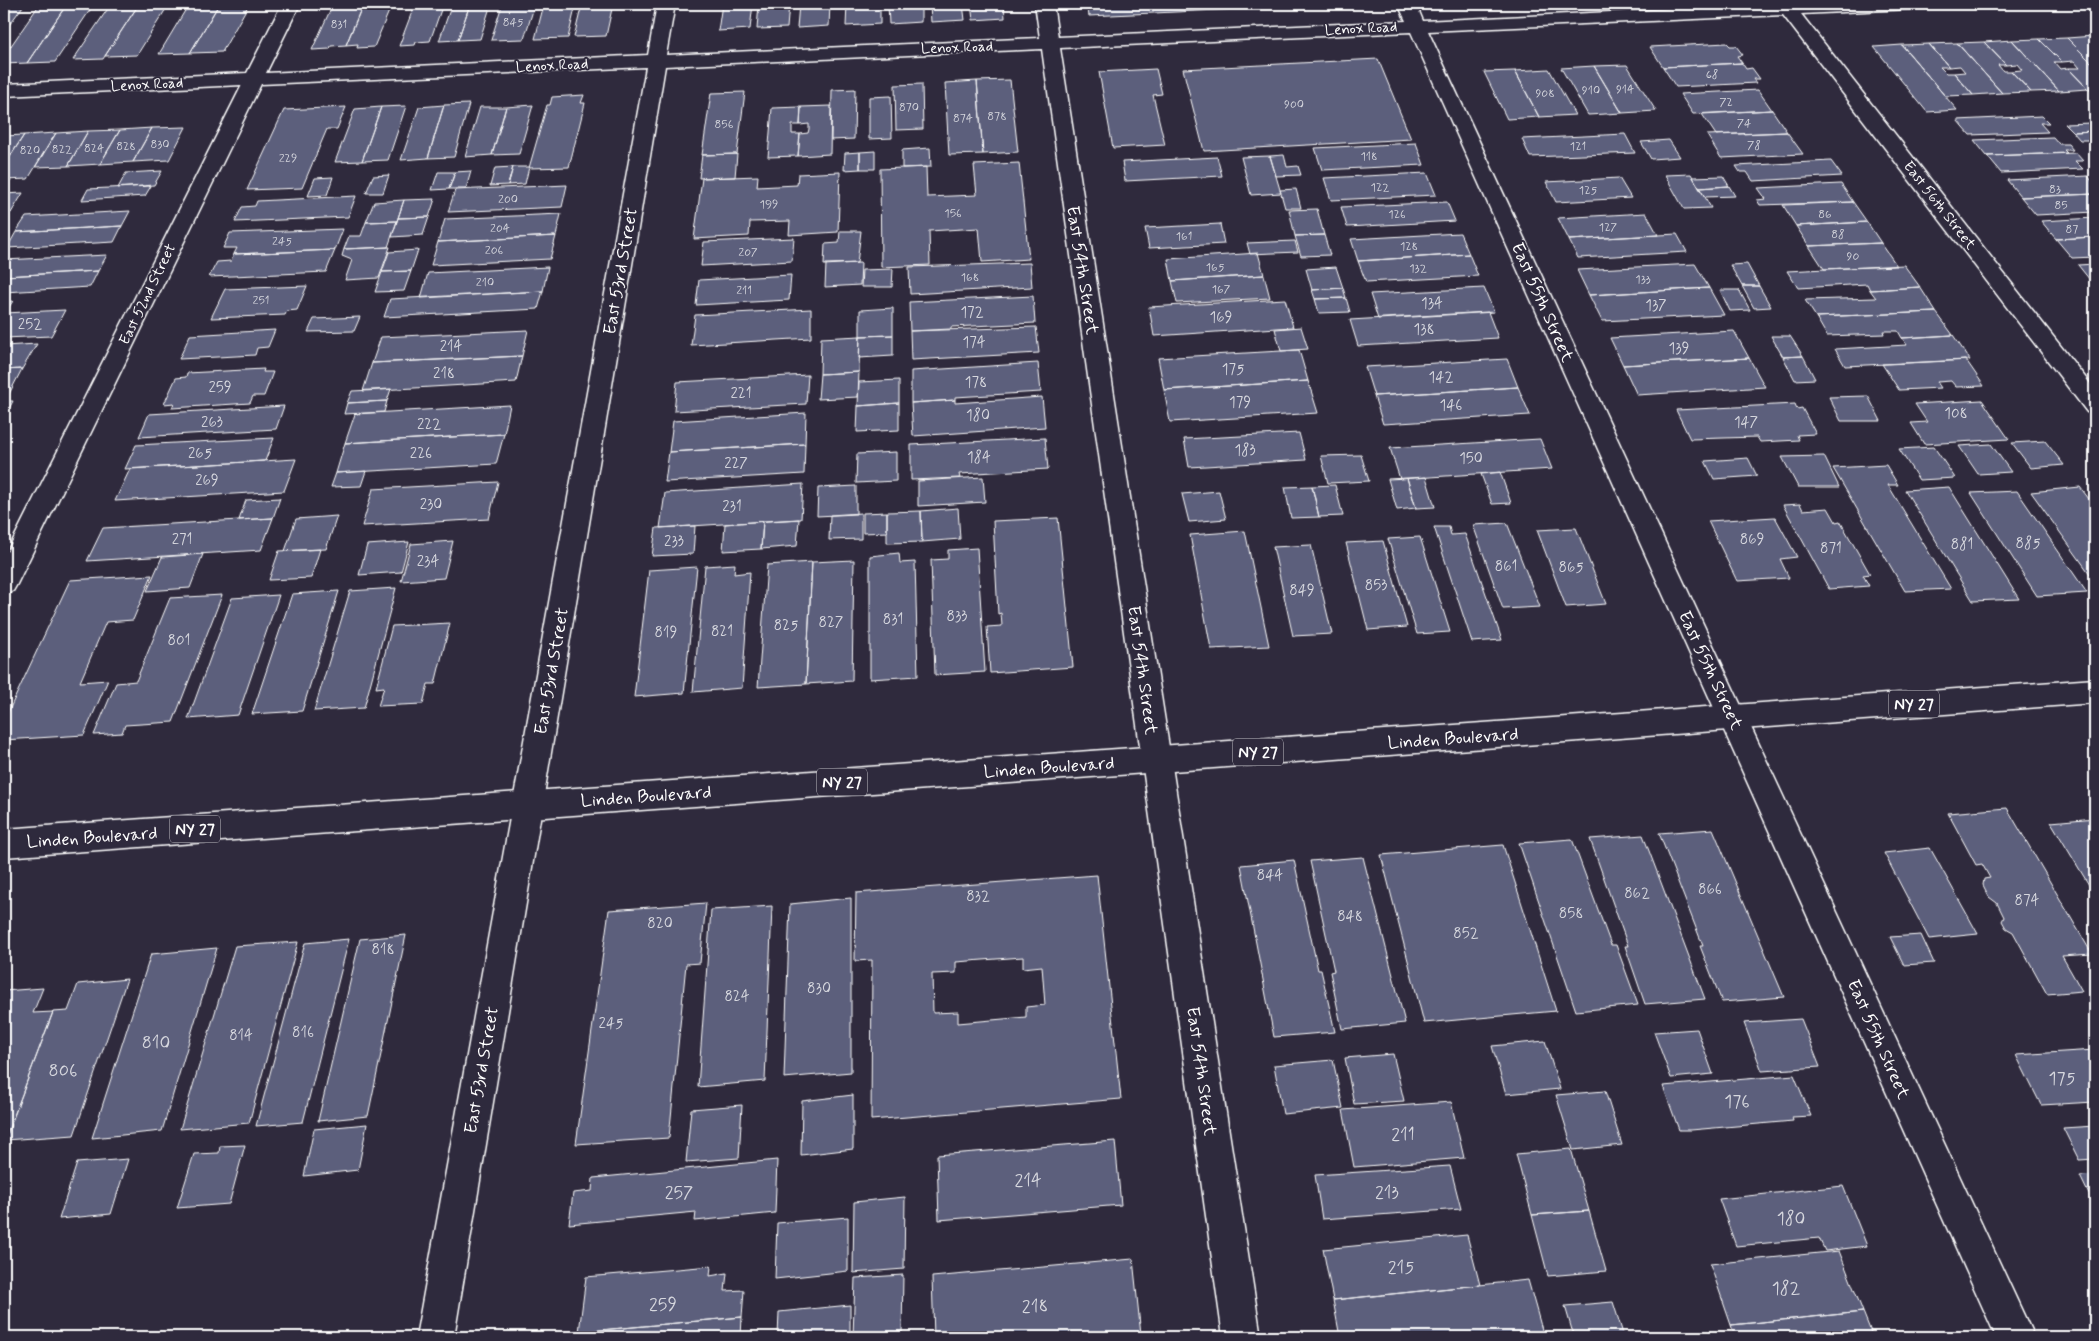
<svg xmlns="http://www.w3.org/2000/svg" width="2099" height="1341" viewBox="0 0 2099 1341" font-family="Mynerve,sans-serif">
	<rect width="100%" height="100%" fill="#2f2a3d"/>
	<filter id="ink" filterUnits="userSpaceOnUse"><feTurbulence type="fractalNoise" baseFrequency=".02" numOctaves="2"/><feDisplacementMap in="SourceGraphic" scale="10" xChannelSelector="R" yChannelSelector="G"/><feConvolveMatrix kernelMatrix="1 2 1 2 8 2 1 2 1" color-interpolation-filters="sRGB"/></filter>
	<g filter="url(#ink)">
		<path fill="#5c5f7c" stroke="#fff" fill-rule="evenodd" d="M67,4l-40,59 -23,1v-8l35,-51z
			M67,4h27l-39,58 -28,1z
			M111,4h28l-36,55 -30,1z
			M139,4h30l-32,51 -32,1z
			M189,4h30l-29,49 -31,1z
			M219,4h30l-27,48 -32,1z
			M333,4h30l-17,41 -15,1 -1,3 -18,1z
			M363,4h29l-18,43 -17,1 1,-4 -12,1z
			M415,4h28l-13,37 -14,1 -1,3 -16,1z
			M452,4h18l-12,36 -19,1z
			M470,4h21l-11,35 -22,1z
			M500,4h35l-11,35 -33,1 11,-35 -3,1z
			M544,4h32l-8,34 -33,1z
			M582,4h31l-7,32 -32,1z
			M722,4h31l-3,25 -32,2z
			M759,4h30l-2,24 -30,1z
			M799,4h31l-1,22 -32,2z
			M847,4h33v20l-34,2z
			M888,4h33v18l-32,2z
			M930,4h33l2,16 -34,2z
			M971,4h33l1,14 -32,2z
			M1087,4h151l2,5 -151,7z
			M23,6l-19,26v-25z
			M2094,36l1,1v29l-28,-28z
			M2067,38l28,28v23h-7l-20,-21h12l-6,-7 -12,1 -23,-23z
			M2039,39l23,23h-8l6,7 8,-1 20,21 -29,2 -47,-51z
			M2012,40l47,51 -28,1 -20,-21 11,-1 -5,-6 -11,1 -22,-23z
			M1984,42l22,23h-8l5,6h8l20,21 -29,1 -45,-50z
			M1727,43l3,3h6l7,9 -6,1 5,7 -79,4 -13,-20z
			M1957,43l45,50 -29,2 -19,-22 11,-1 -5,-6 -11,1 -20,-23z
			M1929,44l20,23h-9l6,6h8l19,22 -28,1 -43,-51z
			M1902,45l43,51 12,14 -30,2 -53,-65z
			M1378,59l33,80 -207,12 -21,-82z
			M1742,63l4,6 6,-1 8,11h-7l3,4 -80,4 -13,-20z
			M1627,65l29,46 -34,2 -28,-47z
			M1594,66l28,47 -34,2 -27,-47z
			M1156,69l6,25 -9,1 12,50 -52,3 -14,-76z
			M1549,69l26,46 -36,2 -24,-46z
			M1515,71l24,46 -32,2 -23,-47z
			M1010,80l8,72 -35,2 -6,-73z
			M977,81l6,73 -34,1 -4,-72z
			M922,84l1,45 -27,1 -1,-45z
			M855,89l-1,50 -23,1 1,-50z
			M1758,90l14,20 -79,4 -13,-20z
			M745,92l-8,62 -35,1 9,-62z
			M584,95l-3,8h4l-16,64 -40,1 18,-63h3l2,-8z
			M891,96l1,42 -23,1v-42z
			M469,104l-15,53 -26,1 16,-53z
			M444,105l-16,53 -27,2 18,-53z
			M533,105l-14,49 -27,1 14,-48z
			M406,106l-18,54 -26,1 19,-54z
			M831,106l-1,48 -32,2 2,-22 8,-1 1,-4v-5l-9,1 1,-18z
			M346,107l-9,22h-10l-25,59 -55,2 37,-80z
			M381,107l-19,54 -27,1 20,-53z
			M480,107h26l-14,48 -27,2z
			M801,107l-1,18h-8v9h8l-2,22 -30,1 4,-49z
			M1772,110l15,22 -71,3 -14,-21z
			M2042,116l7,7h-9l8,9 -78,3 -13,-15z
			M2091,123l4,4v4l-22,1 -8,-8z
			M186,127l-17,33 -36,2 19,-34z
			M152,128l-19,34 -33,2 20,-34z
			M120,130l-20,34 -32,2 20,-35z
			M88,131l-20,35 -33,1 21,-34z
			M2095,131v9h-15l-7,-8z
			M1787,132l16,22 -82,4 -14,-23z
			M56,133l-28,46 -24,1v-14l20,-31z
			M1625,134l10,19 -105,4 -8,-18z
			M24,135l-20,31v-30z
			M2053,137l6,7h9l5,6h-9l3,3 -80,3 -13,-16z
			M1669,140l11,17 -29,2 -10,-17z
			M1416,143l8,22 -102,5 -7,-22z
			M930,148l1,19 -29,1v-18z
			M875,151v18h-15v-17z
			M860,152v17l-16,1 1,-17z
			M2076,153l7,8h-8l8,8 -82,4 -14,-17z
			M737,154l-2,23 -36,1 3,-23z
			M1284,155l3,12 11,-1 3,9 -25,1 -6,-20z
			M1270,156l11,37 -30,2 -10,-38z
			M1217,157l5,19 -97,5 -3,-19z
			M1831,161l11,15 -89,5 -6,-9h-7l-4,-6z
			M1019,163l10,96 -47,3 -3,-34 -50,3 1,34 -49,2 -1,-98 46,-2 1,30 50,-2 -3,-30z
			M513,167h16l-4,17 -17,1z
			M513,167l-5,18 -18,1 5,-18z
			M162,171l-8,14 -36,3 8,-15z
			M471,171l-5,18h-17l6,-17z
			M438,172h17l-6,17 -17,1z
			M840,172l-2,60 -49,3 1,-14 -40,1 -1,14 -55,3 8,-61 56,-2 -1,11 40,-2 1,-11z
			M1427,173l9,22 -105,5 -7,-22z
			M1691,174l14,23 6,11 -27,1 -19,-34z
			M389,175l-6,18h-17l7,-17z
			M1723,176l6,10 -30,2 -6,-11z
			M2088,176l7,9v9l-74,3 -14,-17z
			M333,177l-6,18 -19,1 7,-18z
			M1619,178l12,20 -75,4 -10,-20z
			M1841,184l12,18 -93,3 -3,-5 9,-1 -8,-11z
			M567,185l-5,22 -114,5 7,-22z
			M151,186l-6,10 -63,4 6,-11z
			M1729,186l6,10 -30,1 -6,-9z
			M1296,189l5,19h-16l-5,-18z
			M23,193l-12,20h-7v-19z
			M2095,194v18l-59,3 -15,-18z
			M356,196l-8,21 -113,5 7,-15 13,-1 2,-5z
			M435,199l-6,18 -31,1 6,-18z
			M404,200l-7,21 -31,1 8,-20z
			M1447,202l8,19 -108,6 -6,-20z
			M1853,202l14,20 -71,4 -13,-21z
			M1317,209l7,26 -29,1 -6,-26z
			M130,211l-8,15 -106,6 10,-15z
			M1646,213l12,22 -89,5 -11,-22z
			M561,214l-5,22 -118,6 7,-23z
			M429,217l-6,18 -31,2 6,-19z
			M2095,218v19l-39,2 -15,-18z
			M397,221l-9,26 -44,2 5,-13h12l5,-14z
			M1867,222l14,21 -72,3 -13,-20z
			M1220,224l4,20 -57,3 -18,1 -4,-20z
			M122,226l-8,16 -107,6 9,-16z
			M343,229l-8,21 -101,4 3,-6h-14l7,-15z
			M840,231h21l-4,32 -33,2 1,-21 14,-1z
			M1460,233l9,21 -111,7 -7,-22z
			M1677,234l10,18 -109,6 -9,-18z
			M1324,235l6,20 -29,1 -6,-20z
			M556,236l-6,23 -119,6 7,-23z
			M2095,237v20l-23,1 -16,-19z
			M794,238l-2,23 -91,5 3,-24z
			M1295,241l3,11 -48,2 -3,-11z
			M1881,243l16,23 -73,3 -15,-23z
			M390,247l-11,31 -34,2 7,-20 -10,-4 2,-7z
			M335,250l-9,22 -117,5 8,-15 14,-1 3,-7z
			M418,250l-7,21 -29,1 7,-20z
			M1258,253l6,22 -92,6 -4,-22z
			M1469,254l9,22 -112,6 -8,-21z
			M107,255l-9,16 -94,5v-16z
			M861,263l-1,22 -35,2 1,-23z
			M1030,263l2,24 -122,7 -1,-27z
			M1695,264l14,24 -120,7 -12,-25z
			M1747,264l12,22h-17l-12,-21z
			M2095,264v20l-1,1 -16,-20z
			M1904,265l16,22 -50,3 -3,-6 -69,4 -11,-17z
			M548,267l-5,24 -122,7 7,-25z
			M1336,267l7,21 -31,2 -6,-21z
			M893,269l-1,18h-31l1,-17z
			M98,271l-8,16 -86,5v-16z
			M411,271l-7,20 -29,1 7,-20z
			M791,275l-2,25 -93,5 3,-25z
			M1264,275l6,23 -93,5 -5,-22z
			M307,286l-10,24 -10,1 -2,4 -74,3 14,-29z
			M1742,286h17l12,21 -17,1z
			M1920,287l16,25 -120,5 -11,-17 71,-2 -6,-8z
			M1343,288l3,10 -31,1 -3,-9z
			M1484,288l10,24 -116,7 -8,-25z
			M1709,288l15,27 -122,6 -13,-26z
			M1720,290h19l11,20 -20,1z
			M543,291l-5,18 -154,8 6,-18z
			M1033,296l2,27 -84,4v2l-41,2 -1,-29z
			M1346,298l4,14 -31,1 -4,-14z
			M1285,299l8,28 -139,9 -5,-29z
			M13,301l-8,12 60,-3 -14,26 -47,2v-36z
			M893,308v27l-33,1v-26z
			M811,309v29l-120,7 4,-30z
			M1488,312l10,26 -140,8 -8,-26z
			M1936,312l17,23 -51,3 -4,-7h-15l1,3 -57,2 -11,-19z
			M360,317l-6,14 -46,1 6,-13z
			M1036,327l3,26 -128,7 -1,-29z
			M1301,327l7,22 -27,2 -6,-22z
			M275,330l-7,17 -11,1 -2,7 -76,4 11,-24z
			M528,330l-6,26 -150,7 9,-26z
			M1734,331l15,27 -126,7 -13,-27z
			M893,335v21l-34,2 1,-22z
			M1953,335l17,25 -125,6 -10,-17 72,-4 -5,-7z
			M860,336l-1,36 -39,2 1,-36z
			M1771,336h19l13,20 -20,1z
			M37,344l-15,25 -18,1v-24z
			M1299,350l9,31 -144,9 -6,-32z
			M522,356l-6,26 -153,9 9,-28z
			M1803,356l12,23 -20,1 -12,-23z
			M1749,358l16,29 -128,8 -14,-30z
			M1507,359l11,28 -144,9 -9,-29z
			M1966,360l18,26 -28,1 -5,-6 -14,1 4,6 -42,2 -17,-26z
			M1038,363l3,29 -86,5v3l-44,3v-32z
			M22,369l-13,25h-5v-24z
			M264,369l-1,3h10l-9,24h-11l-3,7 -78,5 2,-5 -10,1 12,-26 10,-1 1,-4z
			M859,372l-1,25 -40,2 2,-25z
			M808,375l-2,29 -132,7 3,-29z
			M899,380v23l-41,3 1,-24z
			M1308,381l10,32 -148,9 -6,-32z
			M1518,387l12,28 -147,9 -9,-28z
			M391,389l-4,12 -40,2 5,-12z
			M1868,396l13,25h-40l-12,-24z
			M1042,397l3,30 -132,9 -2,-33 44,-3v3z
			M1982,400l27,39 -85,5 -13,-21 16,-1 -12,-18z
			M4,401h9l-9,17z
			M387,401l-3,11 -40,2 3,-11z
			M899,403v27l-42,2 1,-26z
			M1795,404l2,5 5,-1 14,26 -19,1 2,5 -39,2 -3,-5 -67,2 -14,-29z
			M510,405l-6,29 -159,9 10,-29z
			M284,406l-8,23 -137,8 10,-23z
			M806,413l-1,31 -136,8 4,-31z
			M1299,433l7,27 -117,7 -5,-28z
			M504,434l-8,30 -160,9 9,-30z
			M274,438l-9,23 -140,8 11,-24z
			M1045,438l3,31 -89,5 1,4 -49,2v-35z
			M1540,439l12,30 -152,10 -10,-31z
			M2045,441l19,24 -33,3 -19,-25z
			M805,444l-1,30 -139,8 4,-30z
			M1991,444l20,28 -33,2 -19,-28z
			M1934,447l21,31 -36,2 -20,-31z
			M896,452v29l-40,2 1,-29z
			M1361,455l8,26 -41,2 -7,-27z
			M1824,456l15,31h-41l-16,-30z
			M1748,458l9,18 -43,3 -9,-18z
			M296,459l-12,32 -169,10 15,-32z
			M1886,465l12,20h-10l63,104 -46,2 -72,-123z
			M366,471l-5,15 -30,1 5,-14z
			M1500,472l11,31 -19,1 -11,-30z
			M983,477l2,25 -67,4v-25z
			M1426,477l9,30 -19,1 -9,-30z
			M1407,478l9,30 -19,2 -9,-31z
			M498,482l-9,37 -127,7 11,-37z
			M803,484l-2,35 -141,9 5,-35z
			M1335,485l8,31 -24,1 -7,-31z
			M856,486v28l-39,2 1,-28z
			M1312,486l7,31 -28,1 -6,-31z
			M1949,487l70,112 -46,2 -68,-111z
			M2080,487l15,20v74l-64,-89z
			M1219,491l7,28 -37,3 -7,-28z
			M2017,491l70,102 -50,3 -66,-103z
			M280,498l-7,20 -34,2 7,-20z
			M1800,504l3,6 25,-2 8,14 4,-1 30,53 -7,1 6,11 -40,3 -46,-84z
			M958,508l2,31 -38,3 -1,-31z
			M921,511l1,31 -35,1v-31z
			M887,512v20l-24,1v-20z
			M861,513v26l-32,1 1,-25z
			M337,516l-11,33 -41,2 11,-32z
			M1775,517l22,40 -17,2 9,19 -52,3 -29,-60z
			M273,518l-12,32 -174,11 16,-33z
			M1058,518l15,149 -83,6 -3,-46 15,-1 -1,-13 -3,1 -5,-93z
			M799,519l-2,27 -36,3 2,-28z
			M763,521l-2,28 -38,2 2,-27z
			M1507,523l33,84 -37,2 -30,-84z
			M695,526l-2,28 -41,2 4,-28z
			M1434,527h15l2,8 14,-1 37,106 -30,2z
			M1576,528l30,76 -40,3 -29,-77z
			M1245,531l24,115 -58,3 -21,-114z
			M1420,537l30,95 -33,2 -29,-95z
			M453,541l-9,37 -43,3 10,-37z
			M1383,541l24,86 -39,3 -22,-87z
			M409,542l-8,30 -42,3 8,-30z
			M1311,545l21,89 -39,2 -20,-89z
			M977,548l8,124 -50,3 -4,-115 17,-1v-9z
			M320,549l-9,29 -42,2 10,-29z
			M899,553l1,10 15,-1 3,114 -48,3v-123z
			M203,554l-13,34 -43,3 15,-34z
			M854,560l-2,121 -46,3 6,-122z
			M812,562l-6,122 -48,3 9,-122z
			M735,564l-1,10 16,-2 -8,116 -49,4 12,-126z
			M697,567l-13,126 -50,4 15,-127z
			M152,575l-19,45 -27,2 -26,60 28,-2 -24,55 -80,5v-19l66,-141z
			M396,588l-32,120 -50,3 36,-120z
			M339,591l-37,120 -50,3 40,-120z
			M222,595l-49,127 -48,3 -3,8 -28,2 22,-52 20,-2 34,-83z
			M279,595l-41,120 -50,4 44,-121z
			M450,623l-15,61h-7l-5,20 -45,2 6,-19 -8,1 16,-62z
			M2007,808l85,146 -30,2 20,35 -35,3 -34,-62 -7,-4 -4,-7 2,-4 -7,-14 -8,-6 -6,-12 1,-6 6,-1 -8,-14 -6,1 -28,-52z
			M2095,818v77l-44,-73z
			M1713,829l71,168 -62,5 -22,-56h3l-44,-113z
			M1643,835l62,164 -60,5 -20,-58h3l-38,-107z
			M1572,839l39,106h5l22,60 -62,6 -57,-168z
			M1503,845l53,166 -132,12 -43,-168z
			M1930,848l48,86 -49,5 -45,-86z
			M1363,857l42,166 -63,6 -12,-57 4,-1 -24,-110z
			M1294,860l24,110h3l14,62 -61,5 -33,-172z
			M1097,875l24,224 -250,21 1,-160 -17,1 1,-68zM1023,957v11l19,-2 3,39 -19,2v10l-68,6v-11l-25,1 -1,-39 24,-1v-11z
			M851,898v174l-67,6 6,-174z
			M706,903l-6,60 -14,1 -17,174 -93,6 33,-234z
			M772,906l-7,175 -67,6 13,-177z
			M406,935l-38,181 -50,5 42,-182z
			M1921,935l13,28 -30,2 -14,-28z
			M349,939l-46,183 -47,4 49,-183z
			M298,942l-49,181 -69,6 55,-183z
			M217,948l-55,183 -70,7 59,-184z
			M127,979l-53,156 -69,5 48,-128 15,-1 10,-27z
			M43,988l-10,25 20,-1 -44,117 -5,1v-139z
			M1801,1019l19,48 -58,4 -18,-48z
			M1697,1029l16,45 -42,4 -17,-46z
			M1545,1041l15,48 -54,5 -14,-48z
			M2095,1050v52l-54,3 -25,-50z
			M1393,1054l11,47 -50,3 -9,-46z
			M1333,1060l10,48 -60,6 -9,-49z
			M1794,1075l17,41 -19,1 1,4 -102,9h-12l-16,-44z
			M1605,1091l17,54 -49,5 -17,-55z
			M853,1095v54l-52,6 1,-54z
			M1451,1102l13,56 -110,9 -11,-57z
			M742,1105l-3,53 -53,4 5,-53z
			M367,1124l-9,46 -54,6 10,-47z
			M2095,1126v33l-16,1 -16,-32z
			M1115,1141l6,64 -182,15 -2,-65z
			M245,1145l-16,59 -52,4 17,-54 25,-1 1,-7z
			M1571,1149l18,62 -57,4 -16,-61z
			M128,1159l-17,55 -52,5 18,-56z
			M777,1160l-2,53 -80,8 1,-9 -127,12 4,-31 19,-2 1,-13z
			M1450,1166l11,43 -139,10 -7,-44z
			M2095,1175v32l-15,-31z
			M1843,1186l24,60 -42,5 -6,-13 -83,8 -17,-47z
			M905,1197l-1,72 -51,4 1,-71z
			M1589,1211l17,60 -58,5 -16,-61z
			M848,1217v54l-73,8 2,-56z
			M1467,1235l13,50 -147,15 -10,-51z
			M1839,1251l24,61 -132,13 -21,-61z
			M1133,1259l8,76 -20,2h-187l-2,-60z
			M711,1266l-1,10 17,-3 -2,18 19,-1 -2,27 -163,15 7,-55z
			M903,1275l-1,58 -49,4 2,-59z
			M1528,1280l16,57h-204l-7,-37z
			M1613,1302l11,35h-50l-9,-31z
			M850,1305v32h-72l1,-25z
			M1863,1312l10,25h-138l-4,-12z
			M742,1317l-1,20h-162v-5z"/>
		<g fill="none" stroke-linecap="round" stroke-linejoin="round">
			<g stroke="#fff" stroke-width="3">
				<path id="street" d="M282,4h18l-34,69 382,-18 9,-51h18l-9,51 374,-17 -5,-34h18l5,33 348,-16 -8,-17h18l7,17 352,-17h143l-3,4 -6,1 -108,5 294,376v24l-8,-2 -304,-397 -355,16 606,1306h-38l-585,-1305 -351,16 201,1289h-38l-181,-1288 -377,17 -211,1271h-38l230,-1270 -385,17 -244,500 -4,7 -9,4v-37l238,-473 -238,11v-12l243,-11z"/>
			</g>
			<g stroke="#fff" stroke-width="3">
				<path id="highway" d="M2095,679v24l-2091,154v-28z"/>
			</g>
			<use href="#street" fill="#2f2a3d" fill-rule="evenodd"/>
			<use href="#highway" fill="#2f2a3d" fill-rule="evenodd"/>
		</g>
	</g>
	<g text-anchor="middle" stroke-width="4" stroke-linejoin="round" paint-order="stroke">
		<g font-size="12" fill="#d6d7de">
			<text x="513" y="26">845</text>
			<text x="339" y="28">831</text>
			<text x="1712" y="78">68</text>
			<text x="1625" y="93">914</text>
			<text x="1591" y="94">910</text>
			<text x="1545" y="97">908</text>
			<text x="1726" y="106">72</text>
			<text x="1294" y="108">900</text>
			<text x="909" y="111">870</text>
			<text x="997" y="120">878</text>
			<text x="963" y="122">874</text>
			<text x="1744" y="127">74</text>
			<text x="724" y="128">856</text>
			<text x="160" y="148">830</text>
			<text x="1754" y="149">78</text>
			<text x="126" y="150">828</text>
			<text x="1578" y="150">121</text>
			<text x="94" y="152">824</text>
			<text x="62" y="153">822</text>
			<text x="30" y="154">820</text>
			<text x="1369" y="160">118</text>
			<text x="288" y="162">229</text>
			<text x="1380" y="191">122</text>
			<text x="2055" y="193">83</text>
			<text x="1588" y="194">125</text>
			<text x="508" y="203">200</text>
			<text x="769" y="208">199</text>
			<text x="2061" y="209">85</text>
			<text x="953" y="217">156</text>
			<text x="1397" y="218">126</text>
			<text x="1825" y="218">86</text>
			<text x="1608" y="231">127</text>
			<text x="500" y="232">204</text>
			<text x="2072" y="233">87</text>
			<text x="1838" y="238">88</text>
			<text x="1184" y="240">161</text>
			<text x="282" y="245">245</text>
			<text x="1409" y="250">128</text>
			<text x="494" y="254">206</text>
			<text x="748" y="256">207</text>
			<text x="1853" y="260">90</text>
			<text x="1215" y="271">165</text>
			<text x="1418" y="272">132</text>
			<text x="970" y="281">168</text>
			<text x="1643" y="283">133</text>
			<text x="485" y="286">210</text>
			<text x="1221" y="293">167</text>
			<text x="744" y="294">211</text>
			<text x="261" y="304">251</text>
		</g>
		<g font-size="15" fill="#fff" stroke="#2f2a3d">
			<text transform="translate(1361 28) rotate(-3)" y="5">Lenox Road</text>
			<text transform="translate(957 47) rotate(-2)" y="5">Lenox Road</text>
			<text transform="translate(552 65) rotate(-3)" y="5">Lenox Road</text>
			<text transform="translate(147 84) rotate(-3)" y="5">Lenox Road</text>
			<text transform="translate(1940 205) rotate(52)" y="5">East 56th Street</text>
			<text transform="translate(147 294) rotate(-64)" y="5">East 52nd Street</text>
		</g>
		<g font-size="15" fill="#d6d7de">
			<text x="1432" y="308">134</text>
			<text x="1656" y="310">137</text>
			<text x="972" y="317">172</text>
			<text x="1221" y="322">169</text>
			<text x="30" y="329">252</text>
			<text x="1424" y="334">138</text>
			<text x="974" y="347">174</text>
			<text x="451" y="351">214</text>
			<text x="1679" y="353">139</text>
			<text x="1233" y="374">175</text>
			<text x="444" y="378">218</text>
			<text x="1441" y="382">142</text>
			<text x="976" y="387">178</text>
			<text x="220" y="392">259</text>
			<text x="741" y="398">221</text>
			<text x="1240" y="407">179</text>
			<text x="1451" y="410">146</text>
			<text x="1956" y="418">108</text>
			<text x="978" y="420">180</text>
			<text x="212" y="427">263</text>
			<text x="1746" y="427">147</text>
			<text x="429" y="429">222</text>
			<text x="1245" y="455">183</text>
			<text x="200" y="458">265</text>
			<text x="421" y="458">226</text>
			<text x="979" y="462">184</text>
			<text x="1471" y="463">150</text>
			<text x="736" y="468">227</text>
			<text x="207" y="485">269</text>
			<text x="431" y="509">230</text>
			<text x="732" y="511">231</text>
			<text x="182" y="544">271</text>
			<text x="1752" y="544">869</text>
			<text x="674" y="546">233</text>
			<text x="2028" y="548">885</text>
			<text x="1962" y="549">881</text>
			<text x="1831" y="553">871</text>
			<text x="428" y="566">234</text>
			<text x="1506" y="571">861</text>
			<text x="1571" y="572">865</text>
			<text x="1376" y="590">853</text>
			<text x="1302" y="595">849</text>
			<text x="957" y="621">833</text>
			<text x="893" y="624">831</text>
			<text x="831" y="627">827</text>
			<text x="786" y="630">825</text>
			<text x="722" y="636">821</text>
			<text x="666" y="637">819</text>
			<text x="179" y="645">801</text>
			<text x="1270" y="880">844</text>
			<text x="1710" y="894">866</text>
			<text x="1637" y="898">862</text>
			<text x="978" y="901">832</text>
			<text x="2027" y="905">874</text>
			<text x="1571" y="918">858</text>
			<text x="1350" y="921">848</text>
			<text x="660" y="928">820</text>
			<text x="1466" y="938">852</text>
			<text x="383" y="954">818</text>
			<text x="819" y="993">830</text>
			<text x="737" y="1001">824</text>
			<text x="611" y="1028">245</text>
			<text x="303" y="1037">816</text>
			<text x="241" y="1040">814</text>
		</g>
		<g fill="#2f2a3d" stroke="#c1bfc5" stroke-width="1">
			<rect x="1889" y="690.5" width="50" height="27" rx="4"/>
			<rect x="1233" y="738.5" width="50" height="27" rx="4"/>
			<rect x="817" y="768.5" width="50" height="27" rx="4"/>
			<rect x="170" y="815.5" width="50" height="27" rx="4"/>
		</g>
		<g font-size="16" font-weight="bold" fill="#fff">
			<text x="1914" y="710">NY 27</text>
			<text x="1258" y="758">NY 27</text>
			<text x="842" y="788">NY 27</text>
			<text x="195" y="835">NY 27</text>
		</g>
		<g font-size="18" fill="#fff" stroke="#2f2a3d">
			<text transform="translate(1083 270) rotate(81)" y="6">East 54th Street</text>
			<text transform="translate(620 271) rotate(-80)" y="6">East 53rd Street</text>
			<text transform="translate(1543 302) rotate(66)" y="6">East 55th Street</text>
			<text transform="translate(1143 670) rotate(82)" y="6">East 54th Street</text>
			<text transform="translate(1711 670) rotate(65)" y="6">East 55th Street</text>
			<text transform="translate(551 671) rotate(-80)" y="6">East 53rd Street</text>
			<text transform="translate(1453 738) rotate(-4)" y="6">Linden Boulevard</text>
			<text transform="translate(1049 767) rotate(-4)" y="6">Linden Boulevard</text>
			<text transform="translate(646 796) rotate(-4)" y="6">Linden Boulevard</text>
			<text transform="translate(92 837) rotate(-4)" y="6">Linden Boulevard</text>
			<text transform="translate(1879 1039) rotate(66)" y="6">East 55th Street</text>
			<text transform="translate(481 1070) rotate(-80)" y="6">East 53rd Street</text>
			<text transform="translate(1202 1071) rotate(82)" y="6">East 54th Street</text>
		</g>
		<g font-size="18" fill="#d6d7de">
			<text x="156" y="1048">810</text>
			<text x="63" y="1076">806</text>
			<text x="2062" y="1084">175</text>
			<text x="1737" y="1107">176</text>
			<text x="1403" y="1140">211</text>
			<text x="1028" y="1186">214</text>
			<text x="679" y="1198">257</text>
			<text x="1387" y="1198">213</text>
			<text x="1791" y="1224">180</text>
			<text x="1401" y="1273">215</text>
			<text x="1786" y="1294">182</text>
			<text x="663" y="1310">259</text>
			<text x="1035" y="1312">218</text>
		</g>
	</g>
	<rect width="2099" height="1341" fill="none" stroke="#2f2a3d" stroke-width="20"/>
	<rect x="10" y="10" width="2079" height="1321" fill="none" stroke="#fff" stroke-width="2" filter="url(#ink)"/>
</svg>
